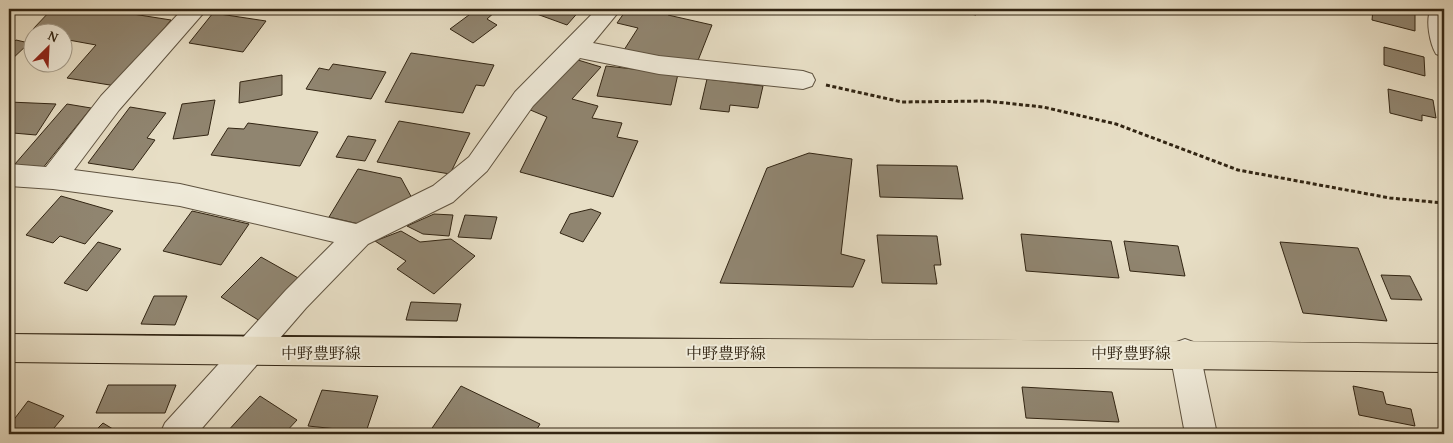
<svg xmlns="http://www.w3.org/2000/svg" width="1453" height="443" viewBox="0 0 1453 443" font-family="'Gentium Book Plus','Noto Serif JP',serif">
	<rect width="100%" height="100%" fill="#e7dec5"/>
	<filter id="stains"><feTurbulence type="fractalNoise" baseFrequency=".004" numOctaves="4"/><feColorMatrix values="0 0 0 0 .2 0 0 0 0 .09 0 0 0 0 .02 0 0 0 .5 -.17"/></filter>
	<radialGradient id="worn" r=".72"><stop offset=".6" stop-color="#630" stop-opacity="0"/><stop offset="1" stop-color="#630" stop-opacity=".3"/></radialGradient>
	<path fill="#908570" stroke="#322513" d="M52,9h49l70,11 -55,66 -49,-8 29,-33 -33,-6 5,-5 -6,-2 -29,-3z
		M477,9h15l4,2 -9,8 10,6 -24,18 -23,-14z
		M523,9h58l-14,16z
		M627,9h45l-4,6 44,10 -15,38 -73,-13 14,-22 -21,-5z
		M943,9h34l-1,6z
		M1373,9h21l21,5v17l-43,-11z
		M213,13l53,8 -23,31 -54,-9z
		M16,40l13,3 -20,19v-16z
		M1384,47l40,10 1,19 -41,-11z
		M411,53l83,12 -10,21 -8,-1 -13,28 -78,-11z
		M578,60l23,7 -29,32 26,7 -6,12 30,5 -5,14 21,4 -25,56 -93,-25 27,-55 -19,-8z
		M333,64l53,8 -15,27 -65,-10 13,-21 10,2z
		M606,66l72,8 -7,31 -74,-9z
		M282,75v20l-43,8 1,-21z
		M707,79l56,7 -5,22 -28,-3 -1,7 -29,-3z
		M1388,89l45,11 3,18 -14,-3v6l-32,-8z
		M215,100l-7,35 -35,4 9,-35z
		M9,102l47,2 -20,31 -23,-2 -4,6z
		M67,104l24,4 -49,61 -27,-5z
		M130,107l36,6 -19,25 8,2 -22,30 -45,-7z
		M399,121l71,12 -20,41 -73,-12z
		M248,123l70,9 -18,34 -89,-11 17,-27 16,1z
		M348,136l28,4 -11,21 -29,-4z
		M809,153l43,6 -11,95 24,6 -12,27 -133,-4 47,-115z
		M877,165l80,1 6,33 -83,-2z
		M358,169l43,9 12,22 -54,24 -30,-7z
		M61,196l52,15 -28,33 -25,-8 -7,7 -27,-8z
		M591,209l10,4 -18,29 -23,-9 10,-19z
		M192,211l57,13 -28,41 -58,-14z
		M434,214l19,1 -4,21 -26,-2 -16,-8z
		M465,215l32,2 -6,22 -33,-2z
		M401,231l19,11 31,-3 24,17 -41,38 -37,-25 9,-8 -31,-20z
		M1021,234l90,7 8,37 -93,-7z
		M877,235l60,1 4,29h-7l3,19 -55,-1z
		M1124,241l54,5 7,30 -55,-5z
		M98,242l23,7 -34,42 -23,-8z
		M1280,242l78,6 29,73 -84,-8z
		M261,257l39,22 -40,42 -39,-24z
		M1381,275l29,1 12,24 -31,-1z
		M154,296h33l-12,29 -34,-1z
		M411,302l50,2 -4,17 -51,-1z
		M108,385h68l-11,28h-69z
		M461,386l79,38 -6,10h-106z
		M1353,386l30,6 3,12 25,5 4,17 -56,-11z
		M1022,387l90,5 7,30 -93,-4z
		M322,390l56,6 -12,36 -58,-6z
		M260,396l37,24 -13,14h-59z
		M28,401l36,15 -15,18h-19l-21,-8z
		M103,423l18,11h-29z"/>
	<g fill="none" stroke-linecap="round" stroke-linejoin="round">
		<g stroke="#5f5340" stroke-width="2">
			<path id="minor" d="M183,9h24l-88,101 -45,60 106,14 176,40 77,-38 36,-29 46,-65 82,-83h24l-28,34 66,13 144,15 9,3 3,6 -3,6 -9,3 -144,-15 -79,-16 -47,48 -46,65 -34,31 -85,42 -62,64 -109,126h-37l5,-11 121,-133 48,-48 -154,-36 -127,-17 -44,-3v-22l37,3 55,-71z
				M1431,9h13v48l-8,-3c-6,-10 -11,-34 -5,-45z
				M1185,339l11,4 4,10 17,81h-32l-15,-81 4,-10z"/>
		</g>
		<g stroke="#322513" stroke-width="2">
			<path id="primary" d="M9,334c478,7 957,3 1435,10v28l-359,-4 -717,-2 -359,-4z"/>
		</g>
		<path stroke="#322513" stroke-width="3" stroke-dasharray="4 2.5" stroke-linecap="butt" d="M826,85l76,17 84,-1 57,6 73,17 122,46 152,28 54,5"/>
		<use href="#minor" fill="#efead9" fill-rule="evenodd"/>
		<use href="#primary" fill="#e7dec5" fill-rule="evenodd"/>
	</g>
	<g text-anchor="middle" stroke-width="4" stroke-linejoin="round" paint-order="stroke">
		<g font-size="16" fill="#322513" stroke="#efead9">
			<text x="321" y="359">中野豊野線</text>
			<text x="726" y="359">中野豊野線</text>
			<text x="1131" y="359">中野豊野線</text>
		</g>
	</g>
	<rect width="1453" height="443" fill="none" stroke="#e7dec5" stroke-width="30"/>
	<rect x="10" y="10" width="1433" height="423" fill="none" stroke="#322513" stroke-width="2.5"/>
	<rect x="15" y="15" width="1423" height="413" fill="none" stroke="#322513"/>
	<g transform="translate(48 48) rotate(24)"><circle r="24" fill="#efead9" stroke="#a39b8a"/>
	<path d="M0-4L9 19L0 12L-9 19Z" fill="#8f2418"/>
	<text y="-8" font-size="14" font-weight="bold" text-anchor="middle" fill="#322513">N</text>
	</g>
	<rect width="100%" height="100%" filter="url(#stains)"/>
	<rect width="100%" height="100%" fill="url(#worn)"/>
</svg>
